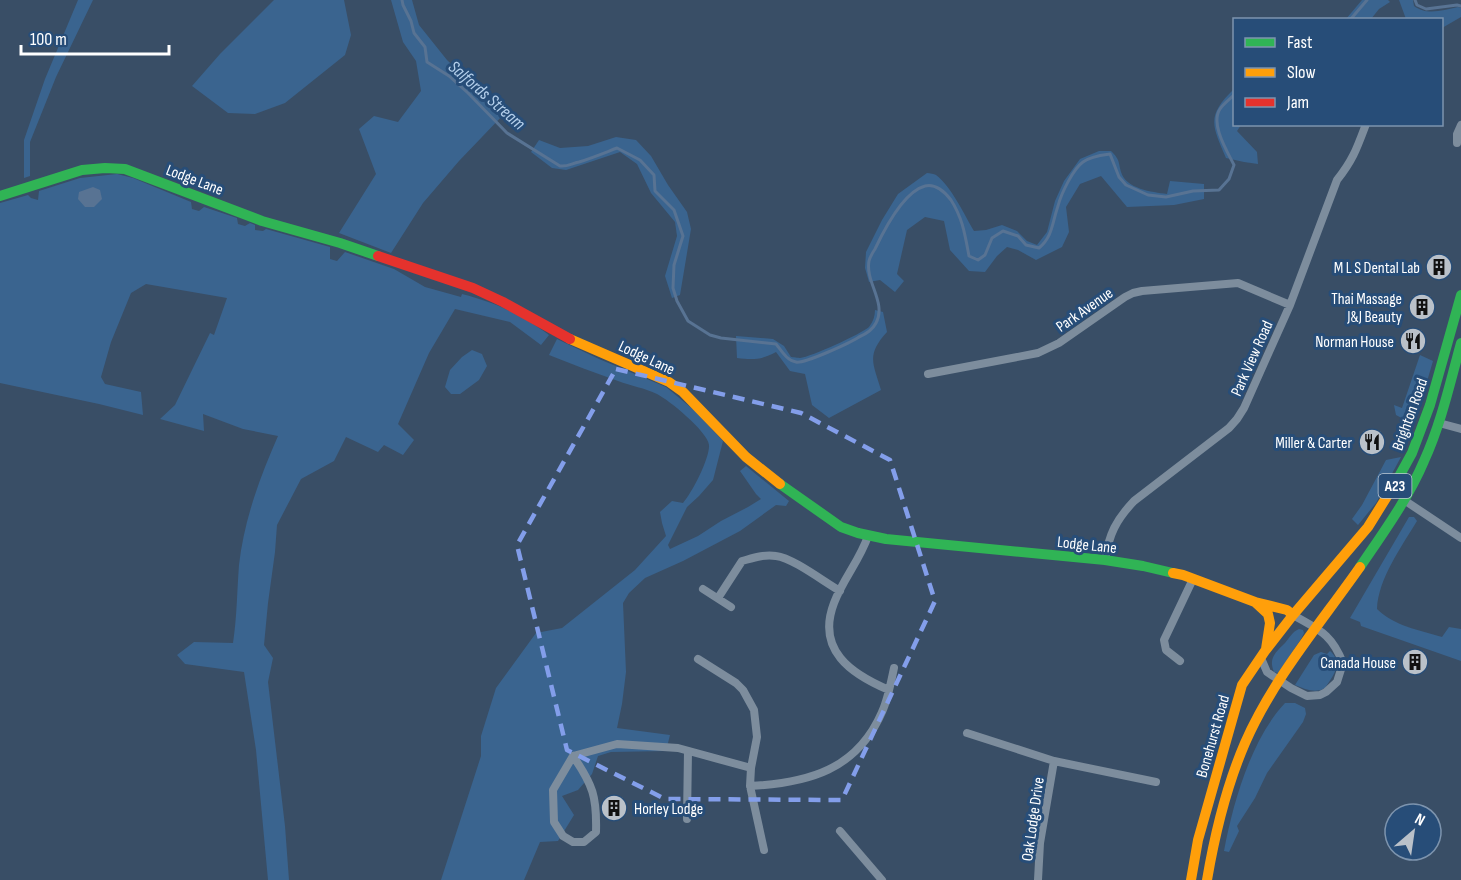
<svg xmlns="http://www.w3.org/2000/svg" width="1461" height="880" viewBox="0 0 1461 880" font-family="'Sofia Sans Condensed',sans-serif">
	<rect width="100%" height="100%" fill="#394e66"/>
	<path fill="#3a648f" d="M78,0h15l-37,77 -26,65v34l-6,2v-38l21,-61z
		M274,0h70l7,35 -6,20 -60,48 -30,11 -27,-1 -36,-27 28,-32z
		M391,0h21l7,25 28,35 57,54 -45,47 -36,42 -32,50 -52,-20 37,-59 -17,-45 15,-13 24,6 23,-31 -5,-30 -13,-19z
		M1362,0h26l2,2 -11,7 -8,10h-25z
		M1399,0h14l1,6c13,10 29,4 44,1l3,1v9l-19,11v-8l-36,-1z
		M1234,89v35l7,1 -4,6 20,21 1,12 -14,-2 -18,-4c-14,-33 -20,-42 8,-69z
		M616,137l20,3 15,16 17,29 19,27 4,17 -11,66 -8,3 -7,-22 12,-40 -2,-14 -24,-29 -14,-29 -17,-12 -54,18 -14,-2 -21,-16 8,-12 21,8 28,-2z
		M1099,151h12c9,9 7,10 10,21 5,17 31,20 46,22l3,-13 34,3v15l-30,6 -47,2 -26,-31 -21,8 -14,23 3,25 -7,15 -26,13 -18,-10 -11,-3 -10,9 -12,16 -16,-1 -19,-21 -6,-29 -19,-4 -18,13 -10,44 7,7 -9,11 -15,-12 -11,2 -4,-14 1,-16 16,-32 16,-26 29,-21c3,0 7,1 9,2 15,11 29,41 38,56l12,-1 16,-5 15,6 10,10 10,4 10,-13 8,-31 9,-20 16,-22z
		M117,174l16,4 58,24 1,7 7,2 5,-4 33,11 1,6 7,2 5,-3 5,2v5l8,1 3,-2 64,18v12l7,2 8,-9 49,17 31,18 36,10 1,-3c35,9 58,20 87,41l-8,10 -31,-23 -55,-13 -26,44 -31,71 16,16 -11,15 -19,-10 -6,7 -32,-15 -12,24 -33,18 -24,46 -2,27 -7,51 -4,42 9,13 -5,24 17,144 4,54h-21l-12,-130 -12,-78 -59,-8 -8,-9 17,-13 39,1c4,-26 4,-52 6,-78 5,-45 21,-88 39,-129l-35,-7 -40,-15 1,17 -44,-12 15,-14 35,-72 4,2 13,-37 -81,-14 -15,9 -20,49 -10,35 4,7 36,8 2,23 -44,-11 -99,-21v-180l28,-8 3,3 7,2 1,-9 41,-13z
		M875,310l8,2 4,20c-21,23 -14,31 -6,58l-52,28 -17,-13 -7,-31 -15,-3 -14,-19c-15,8 -23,8 -39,6l-1,-22 37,3 11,7 7,11c1,0 8,1 9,1 11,-1 61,-24 69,-31 4,-5 6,-11 6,-17z
		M557,339l42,20 67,28 29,24 28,30 -10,39 -14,16 -12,11 -19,38 2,4 28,-13 23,-15 27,-14 13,-8 -5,-5 -16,-23 6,-5 43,35 -3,5 -10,-1 -36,26 -57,30 -38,17 -16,15 -6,10 3,69 -4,32 -5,24 53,7 -4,16 -55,1 -13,4 -6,18 -14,16 -16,6 12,19 -16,26 -18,1 -16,38h-83l40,-124v-20l15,-48 40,-55 26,-5 73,-58 31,-34 -4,-13 -2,-11 12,-11 11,2c9,-10 27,-45 26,-58 -1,-13 -40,-45 -52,-51 -12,-6 -26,-8 -39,-13 -23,-8 -46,-17 -69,-26z
		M472,350l10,4 5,12 -8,14 -19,14h-9l-6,-7 5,-17 12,-13z
		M1420,355l13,6 -17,58c-7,3 -13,0 -20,-4l-2,-10 8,3z
		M1401,457l-25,46 -18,22 -6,-6 10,-14 24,-45z
		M1409,517h5l3,4c-15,25 -39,58 -40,88 17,17 42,21 65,28l7,-10 12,2v32l-100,-35 -1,-4 -10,-4z
		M1299,629l4,1 1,3 -3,6 -23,34 -4,-1c-6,-14 2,-20 11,-29 5,-6 7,-11 14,-14z
		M1330,651c14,12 3,25 -5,37 -10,6 -20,1 -30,-3l19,-30 7,-3 6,2z
		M1285,703h10l10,5 1,6 -3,8 -36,51 -12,25 -18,28 2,5 -10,21 -5,-1c9,-48 27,-112 61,-148z"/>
	<path fill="#587393" d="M93,187l7,3 2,9 -8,8h-9l-7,-8 1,-7z"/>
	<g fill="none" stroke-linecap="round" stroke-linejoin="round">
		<path stroke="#587393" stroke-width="3" d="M402,0l1,5 8,16 3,12 11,14 2,15 22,14 19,17 39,40 53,33c8,1 12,-3 19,-4 13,-4 25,-9 38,-14l23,12 14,15 1,16 19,19 9,26 -9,29 -1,23 4,13 11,20 22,14 11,3 55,6c5,6 11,17 20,18 8,2 54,-19 63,-25 7,-3 14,-8 17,-14 11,-20 -11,-41 -7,-62 1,-4 4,-9 6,-12 9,-19 28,-57 50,-63 10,-3 20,6 26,14 12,19 14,35 18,56l9,4 7,-5 7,-17 11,-7 15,5 8,9 13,3c14,-12 13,-25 19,-42 3,-12 15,-37 25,-44 8,-6 19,-7 27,-8l9,23 7,8 22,10 18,2 27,-6 26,-1 10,-11 5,-14c-7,-14 -24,-41 -14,-56 3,-5 10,-10 14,-14
			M1415,0l2,5 9,4 31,-4 4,1
			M1350,20l17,-20"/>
		<path stroke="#7d8d9d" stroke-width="8" d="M1457,143v-9l4,-9
			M928,374l110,-21 21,-10 66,-46 8,-4 9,-2 96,-8 52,22
			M1439,423l22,6
			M1404,500l57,38
			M868,536c-8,24 -25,43 -34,67 -18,47 17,71 55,87
			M1105,560c4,-26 11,-40 29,-59l95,-73 8,-9 7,-11 46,-103 47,-125c16,-20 20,-32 29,-56
			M703,589l28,18
			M718,598l24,-37c11,-3 22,-7 34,-5 17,2 48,26 64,35
			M1261,658l6,14 24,16 16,8 13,-1 6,-3 11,-10 6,-19c-12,-30 -24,-33 -50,-48
			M698,659l38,24 7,7 11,20 3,27 -6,31 -1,18 14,64
			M1180,661l-14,-11 -2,-10 29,-61
			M967,733l87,28 102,21
			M573,756c20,29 24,41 23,76l-12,10h-11l-10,-6 -9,-14 -1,-32 20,-34 44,-12 61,4 73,20
			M750,786c58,-3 107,-16 132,-74 6,-13 9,-30 12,-44
			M687,819l1,-68
			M840,831l42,49
			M1038,880l2,-37 14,-82"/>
		<path stroke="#30b455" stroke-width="10" d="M0,196l82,-26 23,-2 20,1 137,52 78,22 38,13
			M1396,482l16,-29 18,-48 31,-110
			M780,484l61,43 17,6 28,6 219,21 38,6 30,7
			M1360,567c23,-34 48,-68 64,-106 17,-37 26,-78 37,-118"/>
		<path stroke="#ff9f0a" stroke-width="10" d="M570,339l99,43 14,10 63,65 34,27
			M1173,573l10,2 72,27 32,8 6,5
			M1255,602l13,12 2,9 -4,26
			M1191,880l7,-40 44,-155 23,-34 28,-36 75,-88 28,-45
			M1207,880c8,-47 19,-93 38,-137 28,-64 75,-119 115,-176"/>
		<path stroke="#e5322d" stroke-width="10" d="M378,256l95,32 30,14 67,37"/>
	</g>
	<path fill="none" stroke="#839eea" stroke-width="4.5" stroke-dasharray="12 8" stroke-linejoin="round" d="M616,369l185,44 89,47 45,141 -93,199 -177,-1 -98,-49 -50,-205z"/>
	<defs>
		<g id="building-disc" transform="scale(1.35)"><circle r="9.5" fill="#bac1c9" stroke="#274d78"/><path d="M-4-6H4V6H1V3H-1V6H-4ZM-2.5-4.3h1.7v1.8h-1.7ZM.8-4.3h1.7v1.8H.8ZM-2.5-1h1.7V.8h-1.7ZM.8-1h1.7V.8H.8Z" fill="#111"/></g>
		<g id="restaurant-disc" transform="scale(1.35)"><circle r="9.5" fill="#bac1c9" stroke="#274d78"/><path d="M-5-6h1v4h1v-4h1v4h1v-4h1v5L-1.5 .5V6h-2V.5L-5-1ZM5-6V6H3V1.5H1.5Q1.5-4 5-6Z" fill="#111"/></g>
	</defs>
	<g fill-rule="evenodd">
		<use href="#building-disc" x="1439" y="267"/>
		<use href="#building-disc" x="1422" y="307"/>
		<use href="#restaurant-disc" x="1413" y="341"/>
		<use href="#restaurant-disc" x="1372" y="442"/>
		<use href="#building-disc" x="1415" y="662"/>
		<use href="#building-disc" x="614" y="808"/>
	</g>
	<g text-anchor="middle" stroke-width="6" stroke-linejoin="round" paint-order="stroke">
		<rect fill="#274d78" stroke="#becad6" stroke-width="1.5" x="1378.5" y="474" width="33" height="24" rx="4.5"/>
		<g font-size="15" font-weight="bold" fill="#fff">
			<text x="1395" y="491">A23</text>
		</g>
		<g font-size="16" fill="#fff" stroke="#274d78">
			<text transform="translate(195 179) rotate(21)" y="6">Lodge Lane</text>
			<text transform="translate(1084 309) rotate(-35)" y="6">Park Avenue</text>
			<text transform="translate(647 357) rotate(25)" y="6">Lodge Lane</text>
			<text transform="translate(1251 358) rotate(-66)" y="6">Park View Road</text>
			<text transform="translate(1409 414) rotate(-70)" y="6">Brighton Road</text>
			<text transform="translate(1087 544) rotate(6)" y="6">Lodge Lane</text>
			<text transform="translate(1212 736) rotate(-74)" y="6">Bonehurst Road</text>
			<text transform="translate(1032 819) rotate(-82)" y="6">Oak Lodge Drive</text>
		</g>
		<g font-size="16" fill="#fff" stroke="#274d78" text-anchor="end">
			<text x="1420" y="273">M L S Dental Lab</text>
			<text x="1402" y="304">Thai Massage<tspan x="1402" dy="18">J&amp;J Beauty</tspan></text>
			<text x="1394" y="347">Norman House</text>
			<text x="1352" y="448">Miller &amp; Carter</text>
			<text x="1396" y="668">Canada House</text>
			<text x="634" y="814" text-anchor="start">Horley Lodge</text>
		</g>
		<g font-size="18" font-style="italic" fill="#b4cfeb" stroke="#274d78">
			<text transform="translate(487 95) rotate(41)" y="6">Salfords Stream</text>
		</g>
	</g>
	<rect x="1233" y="18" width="210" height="108" fill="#274d78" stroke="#7d94ae" stroke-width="1.5"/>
	<rect x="1245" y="38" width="30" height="9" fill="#30b455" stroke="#7d94ae" stroke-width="1.5"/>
	<text x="1287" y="48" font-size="18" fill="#ffffff">Fast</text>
	<rect x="1245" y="68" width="30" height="9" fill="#ff9f0a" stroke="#7d94ae" stroke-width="1.5"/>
	<text x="1287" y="78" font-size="18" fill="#ffffff">Slow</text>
	<rect x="1245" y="98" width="30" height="9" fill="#e5322d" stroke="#7d94ae" stroke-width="1.5"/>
	<text x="1287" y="108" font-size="18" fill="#ffffff">Jam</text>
	<g transform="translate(1413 832) rotate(29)"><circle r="28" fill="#274d78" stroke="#7d94ae" stroke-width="1.5"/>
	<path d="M0-4.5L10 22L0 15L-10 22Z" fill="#bac1c9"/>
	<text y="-9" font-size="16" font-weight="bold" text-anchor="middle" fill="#ffffff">N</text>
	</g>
	<path d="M21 45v9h148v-9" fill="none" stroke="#ffffff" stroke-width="3"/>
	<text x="30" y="45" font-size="18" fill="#ffffff" stroke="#274d78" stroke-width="4.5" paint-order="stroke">100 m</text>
</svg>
